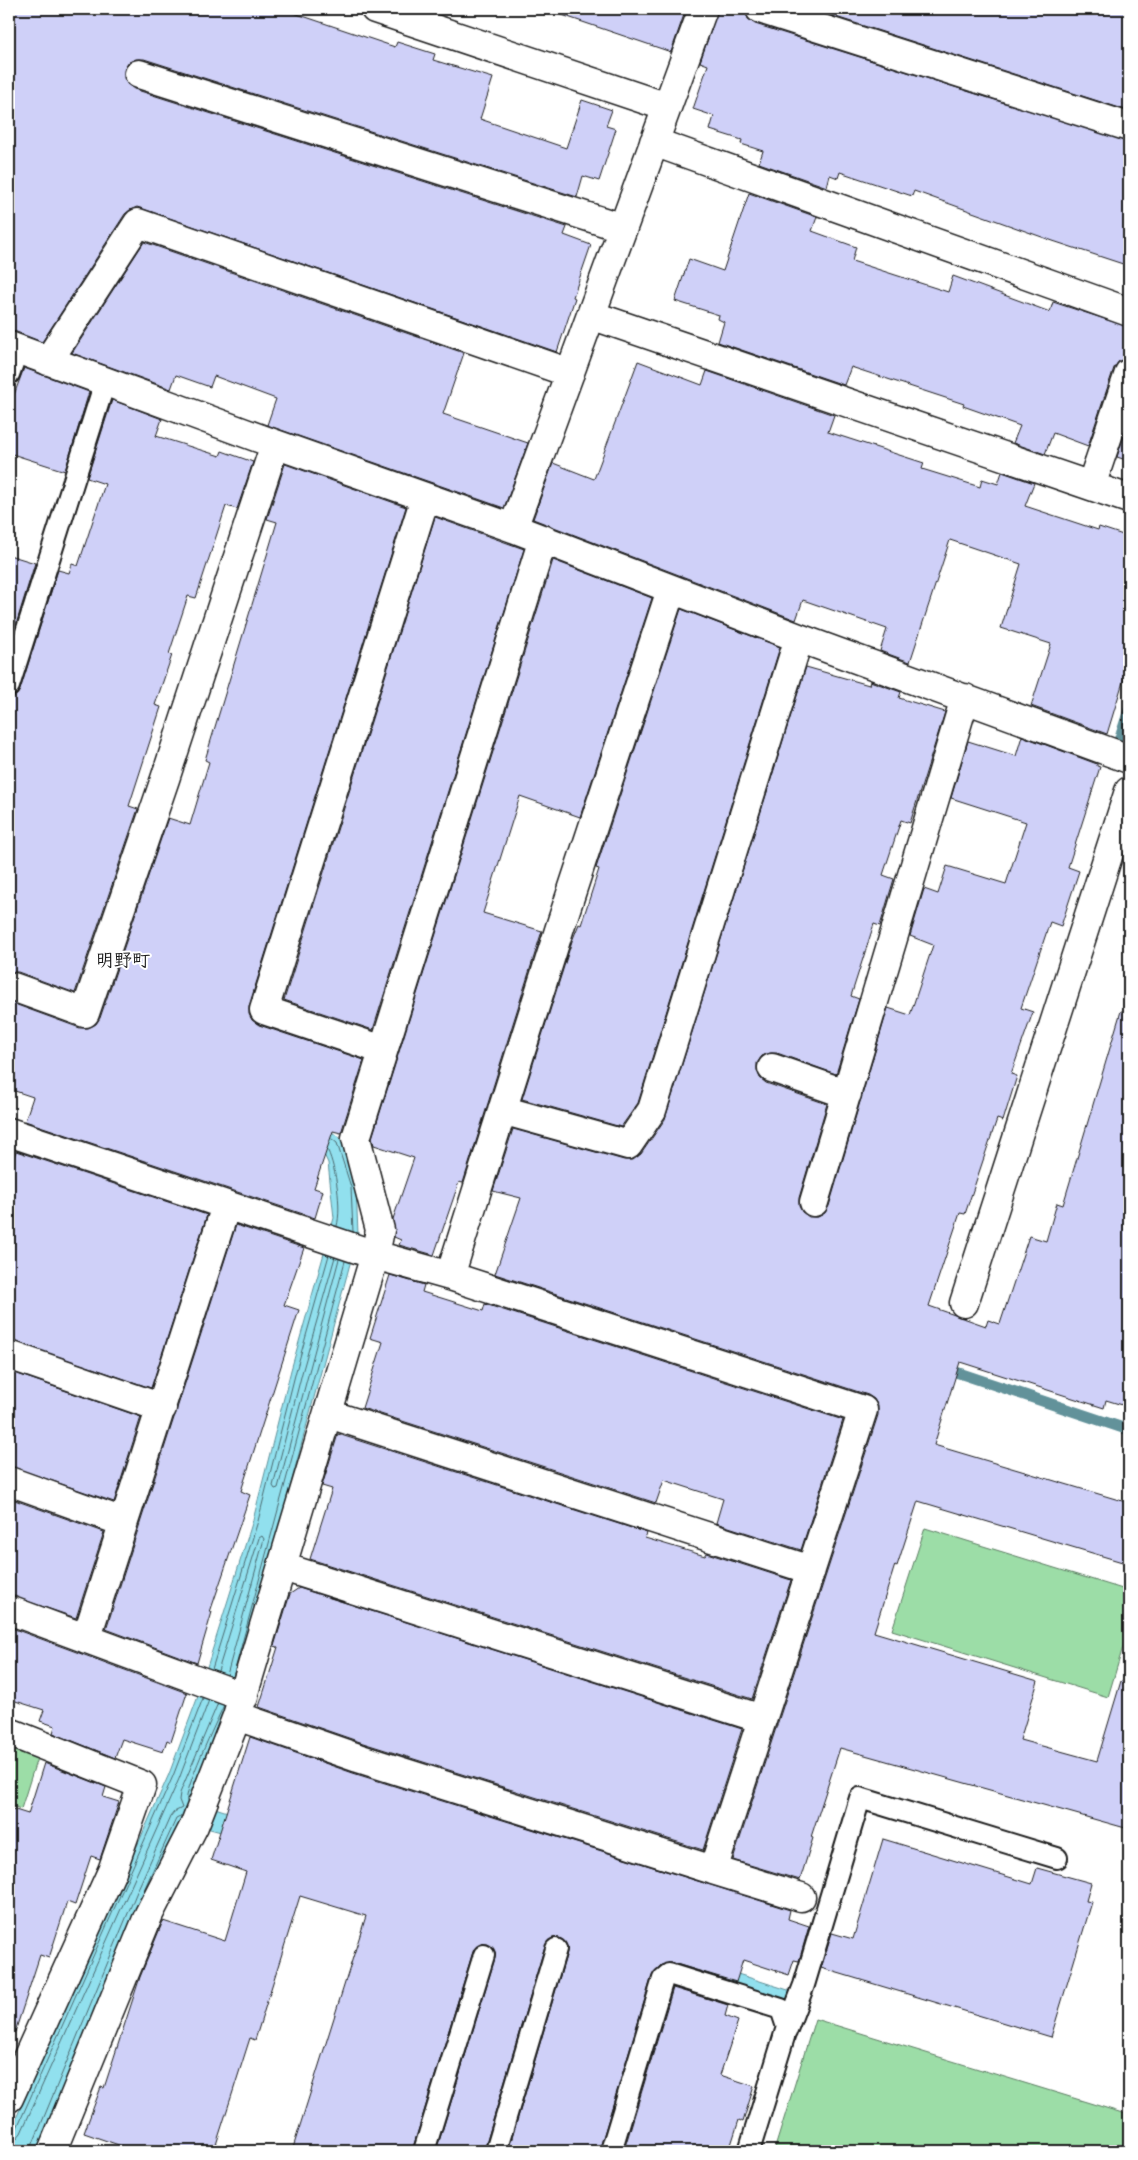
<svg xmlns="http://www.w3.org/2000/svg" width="1138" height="2160" viewBox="0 0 1138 2160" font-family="Mynerve,'Klee One',sans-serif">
	<rect width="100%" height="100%" fill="#fff"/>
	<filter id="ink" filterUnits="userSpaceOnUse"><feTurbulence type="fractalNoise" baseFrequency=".02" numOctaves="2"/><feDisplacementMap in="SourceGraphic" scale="10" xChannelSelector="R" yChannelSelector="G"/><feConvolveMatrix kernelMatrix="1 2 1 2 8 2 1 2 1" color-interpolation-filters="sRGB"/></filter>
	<g filter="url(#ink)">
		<path fill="#9cdda7" stroke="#5c7c62" d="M925,1528l204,63v36l-21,70 -216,-67z
			M9,1749l28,9 -16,51 -12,-4z
			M815,2019l314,96v36h-355z"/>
		<path fill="#91e0ee" stroke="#62929a" d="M9,1004l74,27 240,94 18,14 10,26 5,21 2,48 -100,372 -30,101 -38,91 25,10 592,188 -4,11 -484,-148 -138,-38 -140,330h-32v-17l160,-360 28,-75 56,-179 38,-150 43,-152 -6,-55 -9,-19 -7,-6 -303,-114z"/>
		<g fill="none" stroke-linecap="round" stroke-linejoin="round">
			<path stroke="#4b6a70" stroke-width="1" d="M332,1139l5,4 14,44 2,45
				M328,1151c8,18 14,56 9,75
				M335,1257l-33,116 -29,113 2,3 3,-1 61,-229
				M212,1669l46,-148 38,-150 33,-116
				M218,1671l41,-133 3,-2 2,3 -37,136
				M233,1677l112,-416
				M187,1802c-5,-9 30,-82 37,-97
				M144,1890l32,-71 6,-3
				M9,2134l7,-4 157,-354 30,-78
				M9,2140l7,-1 5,-6 158,-354 30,-79
				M30,2151l108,-262 32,-72 4,-5 8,-4 -3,-8 1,-7 38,-90"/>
			<path stroke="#62929a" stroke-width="11" d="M1115,753l14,-43
				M944,1368l185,62"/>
		</g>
		<path fill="#cfd0f8" stroke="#1c1c1c" d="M9,9h273l113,38 2,-5 38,12 -2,6 60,18 -13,41 86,29 16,-48 30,10 -6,16 10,3 -17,52 -16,-5 -6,21 -433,-138h-8l-7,3 -5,8v8l3,6 7,5 433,138 -3,8 27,10 -18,52 2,1 -18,54 -420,-145 -7,3 -5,4 -83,128 -33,-13z
			M560,9h126l-15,43 -112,-38z
			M718,9h27l3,10 7,5 374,118v124l-76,-25 -139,-50 -2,5 -72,-24 -2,6 -8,-3 -3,12 -68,-24 4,-12 -22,-7 1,-4 -32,-10 4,-14 -21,-7 15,-44 -8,-3z
			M811,9h318v102z
			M749,193l68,24 -5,14 44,16 -4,14 96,31 5,-16 97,36 3,-10 76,25v31l-10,3 -5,7 -26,78 -35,-13 -8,21 -32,-11 7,-17 -57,-20 1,-2 -113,-37 -7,18 -126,-43 6,-20 -6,-3 1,-4 -44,-14 14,-42 34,12z
			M144,242l320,111 -21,61 85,29 -24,65 -237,-83 9,-26 -62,-23 -4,11 -34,-12 -5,14 -99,-36z
			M638,361l64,24 5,-14 127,44 -6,17 96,31 -2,6 58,18 2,-8 16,5 4,-12 32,11 -9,23 73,24 1,-3 30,10v125l-22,72 -76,-28 20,-62 -50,-16 20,-64 -71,-24 -40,122 -30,-11 7,-22 -84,-29 -7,20 -263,-101 20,-56 41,16z
			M24,368l65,24 -24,79 -56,-18v-45z
			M112,400l50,19 -6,17 64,20 2,-5 31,11 -16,47 -11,-3 -30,92 -8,-2 -19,58 3,1 -17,50 6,2 -32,99 9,3 -63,184 -57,-21h-9v-274l8,-3 3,-5 38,-120 11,3 3,-9 6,2 27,-82 -18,-6z
			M1129,421v40l-12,-4z
			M285,464l121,43 -157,499v8l3,6 7,5 105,35 -23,73 -8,-2 -19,57 9,3 -8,27 -290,-97 8,-24 -24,-8v-87l71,26h8l8,-4 4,-6 68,-200 22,7 19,-63 -4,-2 72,-238 -10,-3z
			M435,517l89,32 -151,481 -89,-30z
			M9,555l26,8 -26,84z
			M553,560l99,38 -72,219 -60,-21 -37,117 59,18 -79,252 -4,-1 -25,73 -35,-10 2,-5 -7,-3 -1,-18 21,-61 -40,-13 -2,-7z
			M681,609l99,38 -142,456 -17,24 -99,-28 50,-158 7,-17 2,1 18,-56 -3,-1z
			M806,667l63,18 1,-4 31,11 -2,6 46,14 -35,111 -9,-3 -18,55 11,4 -14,47 -6,-2 -23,72 8,3 -23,75 -59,-21h-7l-8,3 -5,7v7l3,8 6,5 61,21 -28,94v8l3,6 7,5h9l7,-4 4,-7 59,-198 22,7 23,-70 -23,-9 14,-47 14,5 9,-28 59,18 20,-62 -75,-24 17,-57 48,15 6,-20 75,28v2l3,1 -32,100 11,4 -18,55 -11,-4 -29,86 12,4 -22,62 6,2 -14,45 -6,-2 -32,95 -5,-1 -31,93 57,20 2,-6 12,4 29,-88 17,5 11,-38 6,2 58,-194 8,1v395l-23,-7 -2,8 -144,-46 -26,83 195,58v61l-211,-63 -21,65 -2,-1 -21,67 164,49 -18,59 77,21 24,-80 8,1v147l-289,-81 -29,89 2,1 -13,42 -67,-20 145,-445v-9l-4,-7 -6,-4 -373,-121 26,-76 -28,-7 20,-62 111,31h9l8,-6 24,-35z
			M16,1151l191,64 -56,173 -142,-48v-170z
			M236,1225l68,23 -20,57 15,5 -58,181 9,4 -40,117h2l-15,51 -91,-34z
			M390,1275l34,10 -2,7 61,19 2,-7 358,116 -42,130 -85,-27 7,-24 -59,-19 -8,23 -294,-95 21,-66 -13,-4z
			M9,1371l132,46 -27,85 -105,-36z
			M338,1434l309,99 -2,5 60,18 2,-3 84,27 -39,119 -442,-140 22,-70 -10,-3z
			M9,1498l95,34 -28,86 -67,-23z
			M299,1588l443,141 -39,121 -340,-107 -104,-36 19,-60 -4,-1 16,-52z
			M9,1627l178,66 -16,49 -4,-2 -4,12 -41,-13 -7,19 -62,-25 2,-7 -15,-5 4,-11 -35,-11z
			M250,1737l103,36 437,137 -2,9 21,7 -10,35 -5,-1 -5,15 -46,-15 -7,22 -63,-19 -12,2 -9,11 -53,175h-91l59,-199v-6l-3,-5 -5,-3h-6l-8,8 -61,205h-48l59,-193v-6l-3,-5 -5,-3h-6l-8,8 -61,199h-120l74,-235 -66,-20 -45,144 -5,-2 -36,113h-78l-52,-18 17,-46 3,1 36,-111 23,-56 62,20 21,-69 -35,-12z
			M44,1763l62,24 -3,10 16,5 -19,57 -9,-3 -16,49 -8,-3 -18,56 -9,-3 -25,77 -6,-1v-223l19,6z
			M883,1839l149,45 5,-16 54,15 -5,18 6,1 -41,135 -230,-69 11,-35 21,6z
			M673,1988l55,17 -3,11 13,5 -18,54 34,11 -11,36 -4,-2 -10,31 -105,-1z"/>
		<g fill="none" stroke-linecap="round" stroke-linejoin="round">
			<g stroke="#1c1c1c" stroke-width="24">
				<path id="lane" d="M9,374l9,-25
					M9,686l96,-304
					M786,2032l18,-47 56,-187 197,60
					M424,2151l60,-196
					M496,2151l60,-202
					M611,2151l52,-172 6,-5 112,35 6,18 -38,124"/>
			</g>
			<g stroke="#1c1c1c" stroke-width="31">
				<path id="street" d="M375,9l292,98
					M760,9l369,118
					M139,74l484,154
					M654,142l475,170
					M591,315l500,171 38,-113
					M9,346l266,98 238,84 286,110 330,121
					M48,361l90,-138 432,150
					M1091,486l38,13
					M513,528l190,-519
					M13,987l72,26 80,-234 110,-335
					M383,1050l-119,-40 161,-512
					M772,1068l75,26
					M502,1110l126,35 24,-35 147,-472
					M9,1132l366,123 75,21 413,134 -150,460 -355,-112 -121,-42
					M814,1202l151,-504
					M450,1276l110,-349 111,-337
					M964,1303l165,-512
					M9,1355l153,53
					M329,1414l482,156
					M9,1481l114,41
					M283,1567l479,152
					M9,1610l235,87
					M86,1639l140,-433
					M9,1732l133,53 -30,86 -103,227
					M713,1870l88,27
					M52,2151l97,-237 45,-88 43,-110 138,-461 5,-25 -24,-92 187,-599"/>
			</g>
			<use href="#lane" stroke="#fff" stroke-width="20"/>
			<use href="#street" stroke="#fff" stroke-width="28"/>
		</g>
	</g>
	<g text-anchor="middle" stroke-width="4" stroke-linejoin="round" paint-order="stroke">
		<g font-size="18" font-weight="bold" fill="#1c1c1c" stroke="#fff">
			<text x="123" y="966">明野町</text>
		</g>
	</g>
	<rect width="1138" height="2160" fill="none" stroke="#fff" stroke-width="30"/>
	<rect x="15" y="15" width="1108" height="2130" fill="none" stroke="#1c1c1c" stroke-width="2" filter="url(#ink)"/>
</svg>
